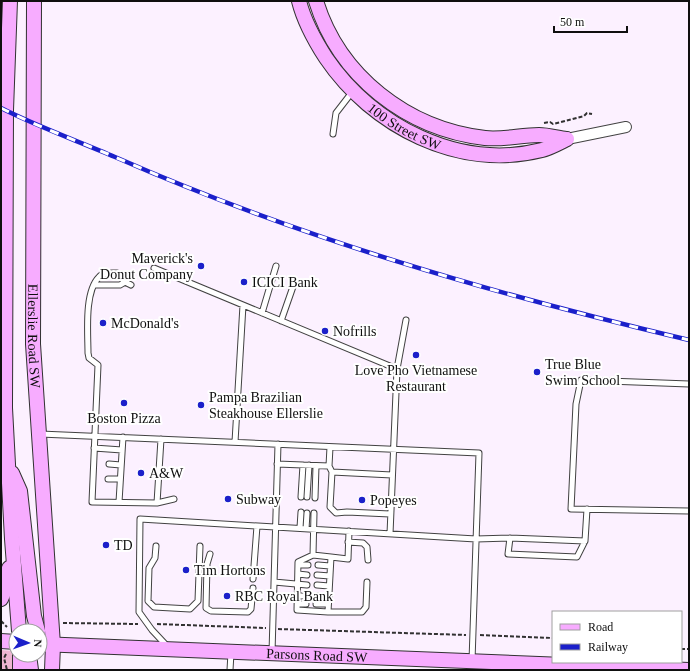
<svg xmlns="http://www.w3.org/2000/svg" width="690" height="671" viewBox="0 0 690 671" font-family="Georgia,serif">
	<rect width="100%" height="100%" fill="#fcf1ff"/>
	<path fill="#edb6d2" d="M1,650l14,1 -1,19h-13z"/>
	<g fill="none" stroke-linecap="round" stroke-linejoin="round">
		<g stroke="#424242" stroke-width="7">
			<path id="lane" d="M333,134l3,-21 17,-22
				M154,268l243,101
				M94,285h26l5,-3
				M131,285l-6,-3 -8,-9c-6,0 -14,-1 -18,4 -15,15 -11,56 -11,76l1,5 9,7 -6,137 65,1 17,-4
				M262,313l14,-47
				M281,321l14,-40
				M689,384l-108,-4 -5,24 -5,105 118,2
				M40,434l439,19 -7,208
				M235,442l8,-137
				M94,448l28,2
				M109,464l12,1
				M277,464l52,2 1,-19
				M329,466l3,6 -2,35 6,6 11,-1 43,2
				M332,472l60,3
				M108,479h12
				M301,497l2,-32
				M307,497l2,-32
				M315,498l1,-32
				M119,502l4,-65
				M157,503l4,-64
				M314,513l-1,42 -15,7 -1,48 31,2 3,-55 17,2 1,-28
				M300,528l1,-16
				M306,529l1,-16
				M390,534l7,-165 9,-49
				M585,541l2,-32
				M348,542l15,1 4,4 1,13
				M156,546l-1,12 -6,10 -1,33 6,6 36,2 8,-8 2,-55
				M210,554l-3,10 -1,44 5,3 37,1 3,-3 2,-21
				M313,555l18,2
				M298,565h10
				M318,565l12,1
				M298,574l9,1
				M317,575l13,1
				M253,579l4,-53
				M274,582l33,3
				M317,585l12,1
				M298,596h9
				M317,596l12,1
				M298,604h8
				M316,604h12
				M328,612h34l4,-5 1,-25
				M167,646l-15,-16 -13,-18 1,-93 336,20 34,-1 75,3 -8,16 -69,-3 2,-16
				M272,653l6,-209
				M230,670l1,-17"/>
		</g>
		<g stroke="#424242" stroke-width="12">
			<path id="street" d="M567,139l59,-12"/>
		</g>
		<g stroke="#313131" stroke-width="16">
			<g id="secondary">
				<path d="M10,1l-4,109 -1,298 7,131 7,92"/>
				<path id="s1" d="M34,1l-1,343 20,301 -1,25"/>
				<path id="s2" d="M299,1c5,20 16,40 27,57 46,68 133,113 216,92 8,-2 17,-7 25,-11"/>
				<path d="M316,1c23,75 91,128 169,137 18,2 36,-3 54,-3 9,0 19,3 27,4"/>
				<path d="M12,473l8,18 14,125 4,15"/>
				<path d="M1,599l3,-7 5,-24"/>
				<path d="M1,641l15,1"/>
				<path id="s3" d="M40,644l649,26"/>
				<path d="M29,655l2,15"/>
				<path d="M20,670v-15"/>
			</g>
		</g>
		<path stroke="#313131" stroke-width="2" stroke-dasharray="4 2" stroke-linecap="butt" d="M544,123l6,-1 3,2 31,-8 3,-3 5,1
			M1,621l6,6
			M63,623l75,1
			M157,624l109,4
			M278,629l188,6
			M480,635l73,3
			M681,649h8
			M6,654l-2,4 3,12"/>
		<use href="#lane" stroke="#fff" stroke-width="5"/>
		<use href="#street" stroke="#fff" stroke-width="10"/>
		<use href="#secondary" stroke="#f7acff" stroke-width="14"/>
		<g stroke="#1b20ca" stroke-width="4.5">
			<path id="rail" d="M1,108c35,18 77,33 114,49 185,81 378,137 574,183"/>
		</g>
		<use href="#rail" stroke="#fff" stroke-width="3" stroke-dasharray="9" stroke-linecap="butt"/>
	</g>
	<g fill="#1b20ca" stroke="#fff" stroke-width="1.5">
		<circle cx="201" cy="266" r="4"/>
		<circle cx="244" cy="282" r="4"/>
		<circle cx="103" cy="323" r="4"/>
		<circle cx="325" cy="331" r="4"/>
		<circle cx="416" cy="355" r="4"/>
		<circle cx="537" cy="372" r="4"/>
		<circle cx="124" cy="403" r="4"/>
		<circle cx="201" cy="405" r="4"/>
		<circle cx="141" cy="473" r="4"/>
		<circle cx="228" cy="499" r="4"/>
		<circle cx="362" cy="500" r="4"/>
		<circle cx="106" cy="545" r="4"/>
		<circle cx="186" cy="570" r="4"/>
		<circle cx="227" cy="596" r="4"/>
	</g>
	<g text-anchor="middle" stroke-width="4" stroke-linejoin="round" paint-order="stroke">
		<g font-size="14" fill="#0f0f0f" stroke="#fff">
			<text dy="5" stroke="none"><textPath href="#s2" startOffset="169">100 Street SW</textPath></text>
			<text dy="5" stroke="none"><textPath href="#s1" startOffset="335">Ellerslie Road SW</textPath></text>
			<text dy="5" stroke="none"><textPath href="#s3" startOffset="277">Parsons Road SW</textPath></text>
		</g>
		<g font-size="14" fill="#0f0f0f" stroke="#fff" text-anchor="start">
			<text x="193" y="263" text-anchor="end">Maverick's<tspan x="193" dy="16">Donut Company</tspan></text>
			<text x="252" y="287">ICICI Bank</text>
			<text x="111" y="328">McDonald's</text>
			<text x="333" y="336">Nofrills</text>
			<text x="545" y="369">True Blue<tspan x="545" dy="16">Swim School</tspan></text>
			<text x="416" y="375" text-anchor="middle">Love Pho Vietnamese<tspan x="416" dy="16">Restaurant</tspan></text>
			<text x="209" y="402">Pampa Brazilian<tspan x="209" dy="16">Steakhouse Ellerslie</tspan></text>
			<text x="124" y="423" text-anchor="middle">Boston Pizza</text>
			<text x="149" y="478">A&amp;W</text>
			<text x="236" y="504">Subway</text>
			<text x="370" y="505">Popeyes</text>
			<text x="114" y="550">TD</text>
			<text x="194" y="575">Tim Hortons</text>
			<text x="235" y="601">RBC Royal Bank</text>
		</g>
	</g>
	<rect width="690" height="671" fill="none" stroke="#0f0f0f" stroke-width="4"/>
	<rect x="552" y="611" width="130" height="52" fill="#ffffff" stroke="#9f9f9f"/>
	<rect x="560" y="624" width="20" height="6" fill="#f7acff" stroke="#9f9f9f"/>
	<text x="588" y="631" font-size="12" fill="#0f0f0f">Road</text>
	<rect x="560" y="644" width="20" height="6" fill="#1b20ca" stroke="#9f9f9f"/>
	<text x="588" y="651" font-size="12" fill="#0f0f0f">Railway</text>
	<g transform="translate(28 643) rotate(92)"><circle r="19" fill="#ffffff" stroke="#9f9f9f"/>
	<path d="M0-3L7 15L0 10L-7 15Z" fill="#1b20ca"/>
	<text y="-6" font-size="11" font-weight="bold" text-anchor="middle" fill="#0f0f0f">N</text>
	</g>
	<path d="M554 26v6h73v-6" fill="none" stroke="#0f0f0f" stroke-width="2"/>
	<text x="560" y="26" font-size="12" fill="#0f0f0f" stroke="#ffffff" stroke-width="3" paint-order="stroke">50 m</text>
</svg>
